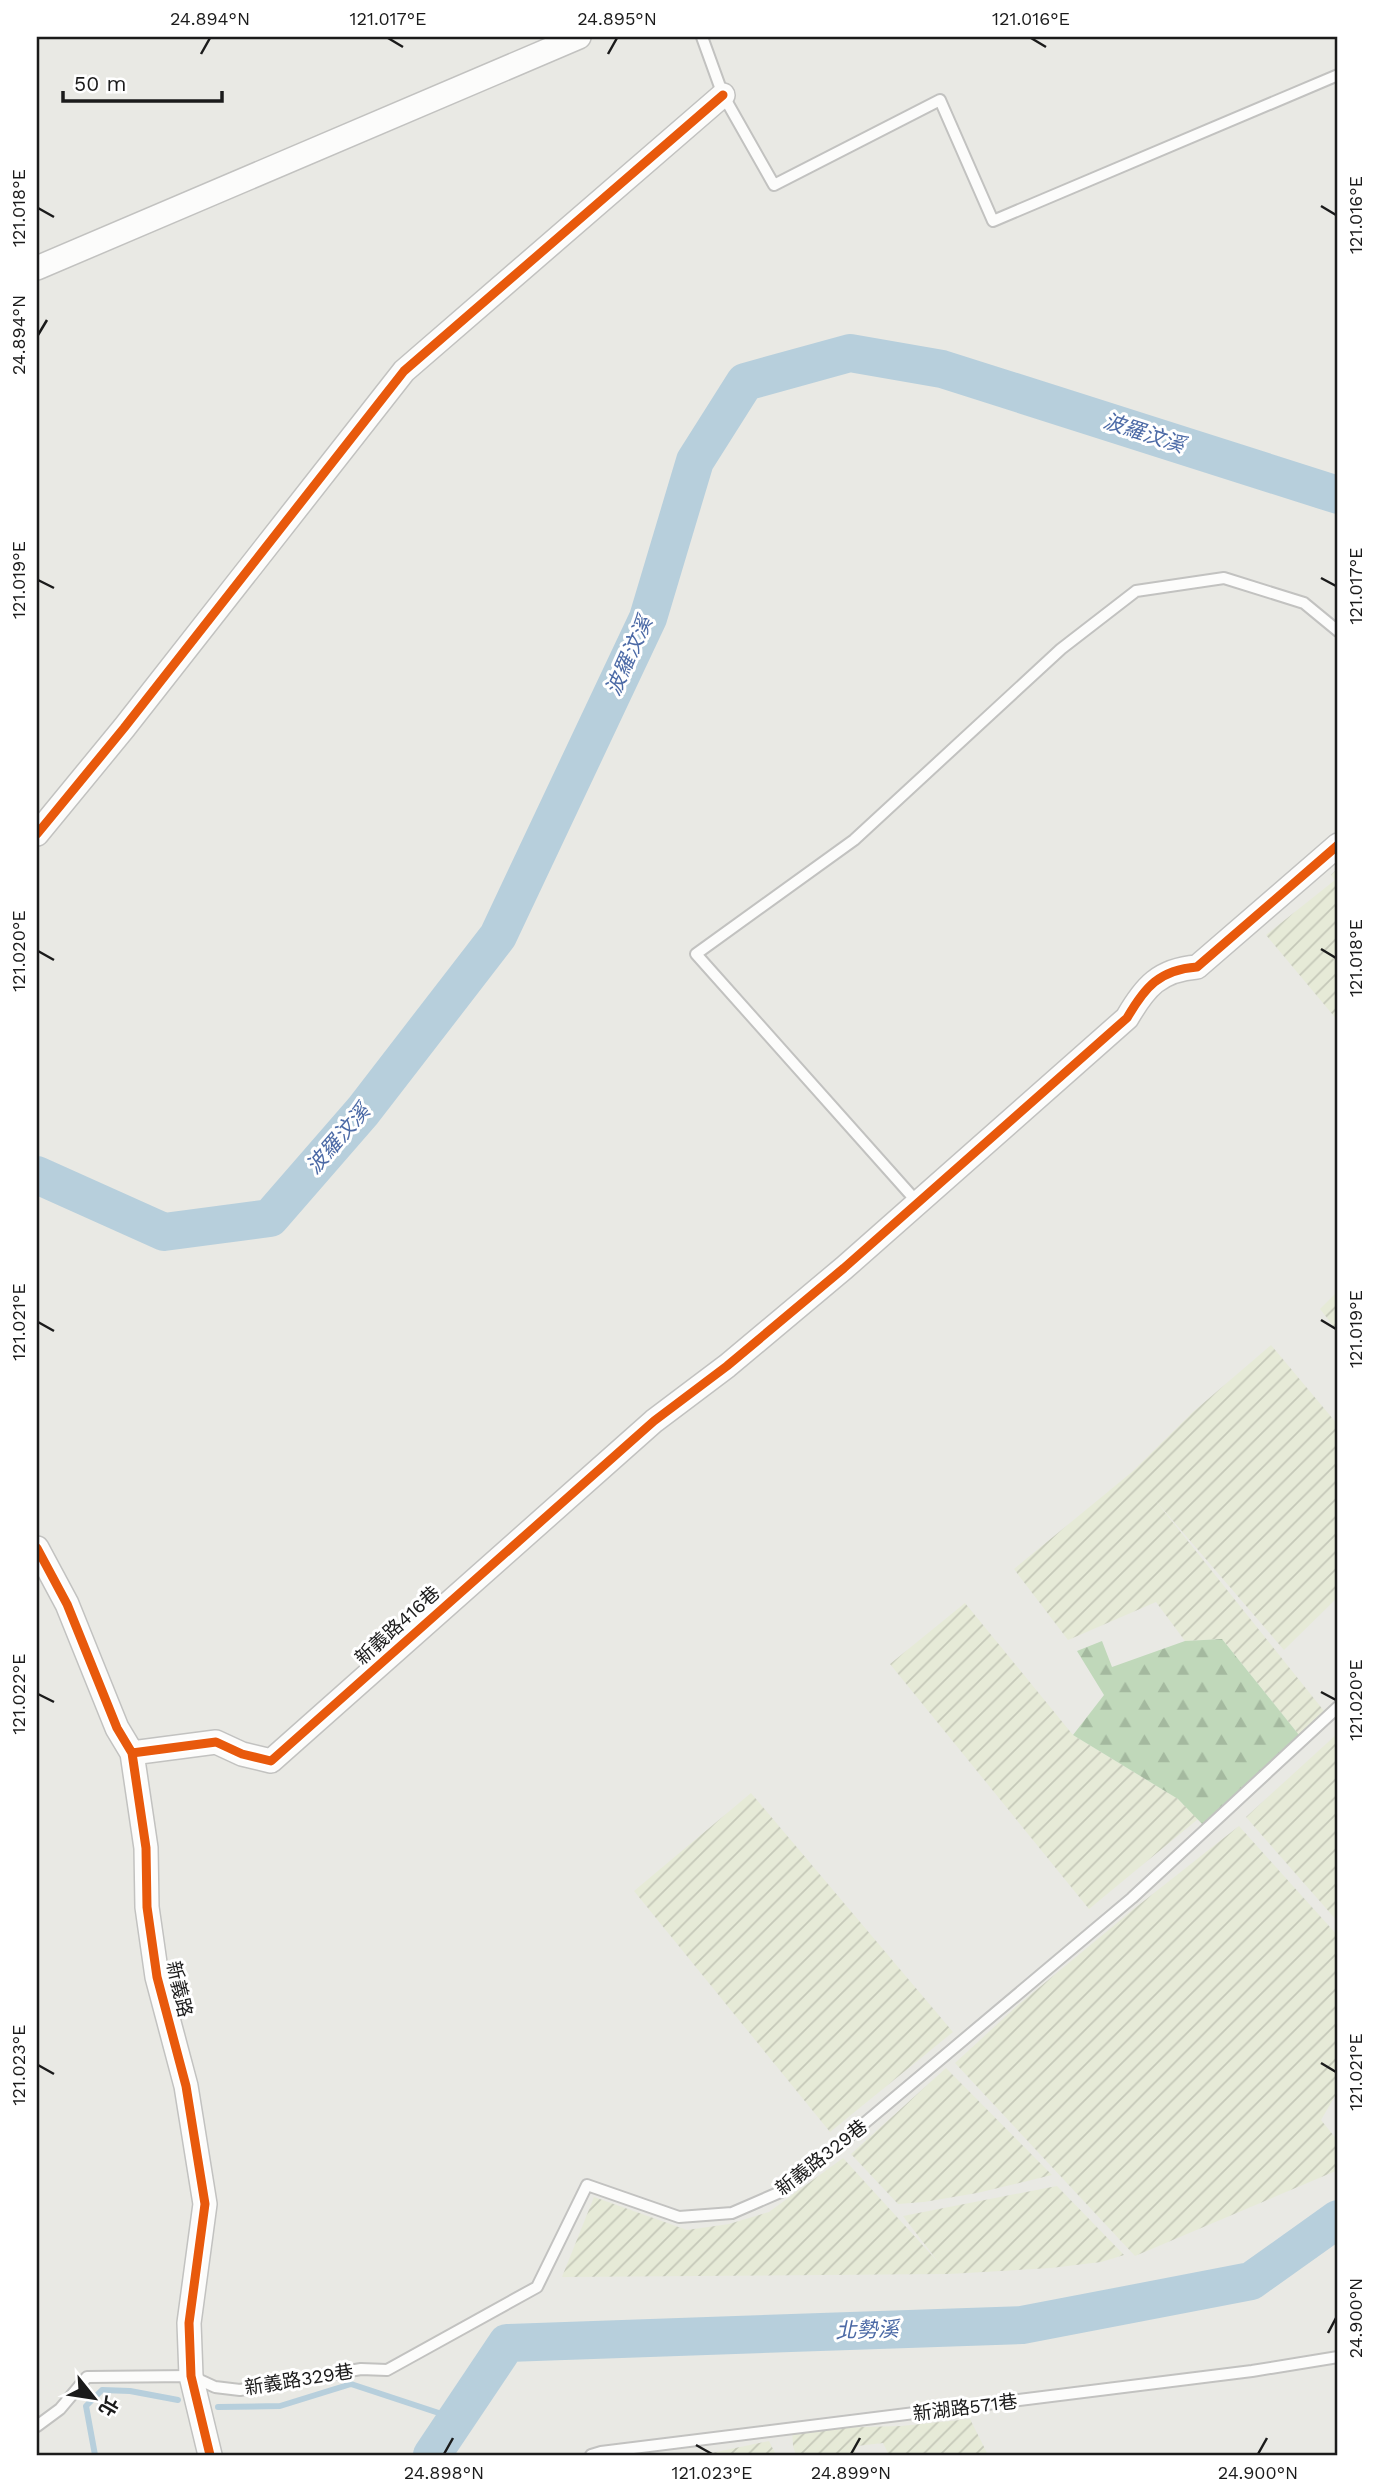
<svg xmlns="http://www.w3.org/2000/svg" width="1375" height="2492" viewBox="0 0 1375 2492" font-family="'Work Sans','Noto Sans TC',sans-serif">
	<defs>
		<pattern id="farmland-furrows" width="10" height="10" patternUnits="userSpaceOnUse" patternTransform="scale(1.75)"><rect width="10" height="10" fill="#e6ead7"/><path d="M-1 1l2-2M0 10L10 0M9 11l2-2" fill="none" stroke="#c5c8b8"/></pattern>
		<pattern id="forest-firs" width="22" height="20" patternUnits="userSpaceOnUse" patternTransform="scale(1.75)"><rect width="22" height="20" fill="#c0d8ba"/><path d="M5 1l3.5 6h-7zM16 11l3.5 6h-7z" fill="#a4b99f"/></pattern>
	</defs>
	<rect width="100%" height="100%" fill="#e9e9e4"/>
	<path fill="url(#farmland-furrows)" d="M1338,868v153l-72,-86 69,-55 -4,-5z
		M1338,1291v41l-18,-23z
		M1271,1345l67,80v172l-54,53 -129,-150 173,216 -25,24 -81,-101 -37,2 -29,-39 -88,38 -54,-71 118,-97 61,-60z
		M965,1603l108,132 105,64 20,20 -109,90 -199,-245z
		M1338,1733v189l-92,-105z
		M751,1793l202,239 -123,100 -196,-241z
		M1239,1826l99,110v155l-17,29 17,21v29l-203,86 -180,-193 62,-57 118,-98z
		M946,2068l106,107 -75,18 -53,9 -26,2 -47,-50z
		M843,2158l96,105 -36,-47 154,-30 67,69 -23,7 -50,6 -102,6 -387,3 32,-80 93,33 42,-6 40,-12z
		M970,2419l18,36h-99l-6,-12 -26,3 -3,8 -9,1h-49l-3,-9 -1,-17 109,-3z
		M769,2441l7,14h-74z"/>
	<path fill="url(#forest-firs)" d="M1222,1639l81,101 -96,89 -29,-30 -105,-64 31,-40 -27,-44 25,-10 10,26 73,-26z"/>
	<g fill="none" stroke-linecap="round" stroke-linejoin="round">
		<path stroke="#b7cfdc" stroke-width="6" d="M218,2407l62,-1 71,-22 106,35
			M95,2455l-9,-49 16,-16 28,1 48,9"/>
		<path stroke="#b7cfdc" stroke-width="38" d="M37,1175l127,57 106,-14 93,-107 135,-175 150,-318 47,-157 50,-79 105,-29 92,16 396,126
			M432,2455l75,-112 515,-18 229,-44 87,-62"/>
		<g stroke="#c2c2c0" stroke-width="14">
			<path id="service" d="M702,37l21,58 51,90 166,-85 53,121 345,-146
				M918,1203l-222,-249 158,-114 207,-191 75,-58 88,-13 80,25 34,28
				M37,2426l23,-17 27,-32 104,-1 24,11 25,3 121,-21 26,1 150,-83 50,-102 92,32 53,-4 53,-23 347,-292 206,-191
				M591,2455l10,-3 651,-81 86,-14"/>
		</g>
		<g stroke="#c2c2c0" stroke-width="26">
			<path id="minor" d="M37,268l542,-231
				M37,834l87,-106 280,-357 319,-276
				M37,1548l30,56 50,124 15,25 14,95 1,59 10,70 29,109 19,118 -16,119 2,53 19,79
				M132,1753l84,-11 26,12 29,7 383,-340 73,-55 117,-98 283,-250c18,-31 32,-48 70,-51l141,-122"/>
		</g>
		<use href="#service" stroke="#fcfcfb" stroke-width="10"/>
		<use href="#minor" stroke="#fcfcfb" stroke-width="23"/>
		<g stroke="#fff" stroke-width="13">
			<path id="cycleway" d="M37,834l87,-106 280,-357 319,-276
				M37,1548l30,56 50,124 15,25 14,95 1,59 10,70 29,109 19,118 -16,119 2,53 19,79
				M132,1753l84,-11 26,12 29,7 383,-340 73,-55 117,-98 283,-250c18,-31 32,-48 70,-51l141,-122"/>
		</g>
		<use href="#cycleway" stroke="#e8590c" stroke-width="9"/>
	</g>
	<path fill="none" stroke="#1b1b1b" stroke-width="2.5" d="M388,38l15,9M1031,38l15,9M201,54l9,-16M608,54l9,-16M1321,206l15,9M38,208l16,9M38,335l9,-15M1321,578l15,8M38,580l16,8M1321,949l15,9M38,951l16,9M1321,1320l15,9M38,1322l16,9M1321,1692l15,8M38,1694l16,8M1321,2063l15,9M38,2065l16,9M1328,2333l8,-15M696,2445l16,9M444,2454l9,-16M851,2454l9,-16M1258,2454l9,-16"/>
	<g text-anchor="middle" stroke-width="6" stroke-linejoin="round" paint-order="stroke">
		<g font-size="19" fill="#1b1b1b" stroke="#fff">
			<text transform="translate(397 1625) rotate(-42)" y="7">新義路416巷</text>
			<text transform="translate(180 1989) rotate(77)" y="7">新義路</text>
			<text transform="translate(821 2157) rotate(-38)" y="7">新義路329巷</text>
			<text transform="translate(299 2379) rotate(-9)" y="7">新義路329巷</text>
			<text transform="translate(965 2407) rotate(-7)" y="7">新湖路571巷</text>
		</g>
		<g font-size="21" font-style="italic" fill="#4c6aa6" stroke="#fff">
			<text transform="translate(1144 433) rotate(18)" y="7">波羅汶溪</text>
			<text transform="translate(629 656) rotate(-66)" y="7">波羅汶溪</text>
			<text transform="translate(338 1139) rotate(-49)" y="7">波羅汶溪</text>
			<text transform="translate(867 2330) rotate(-2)" y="7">北勢溪</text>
		</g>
	</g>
	<rect width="1375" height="2492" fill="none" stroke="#ffffff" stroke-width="77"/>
	<g transform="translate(94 2398) rotate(120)" stroke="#ffffff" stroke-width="5" paint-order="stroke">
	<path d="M0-5L12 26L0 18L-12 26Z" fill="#1b1b1b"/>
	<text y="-10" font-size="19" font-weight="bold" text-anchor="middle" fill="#1b1b1b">北</text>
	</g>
	<path d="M63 91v10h159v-10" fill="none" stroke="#1b1b1b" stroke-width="3.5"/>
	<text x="74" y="91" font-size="21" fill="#1b1b1b" stroke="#ffffff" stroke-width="5" paint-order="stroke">50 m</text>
	<rect x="38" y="38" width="1298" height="2416" fill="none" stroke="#1b1b1b" stroke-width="2.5"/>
	<g font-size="18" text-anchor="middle" fill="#1b1b1b">
		<text x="210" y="25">24.894°N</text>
		<text x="388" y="25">121.017°E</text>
		<text x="617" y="25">24.895°N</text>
		<text x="1031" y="25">121.016°E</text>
		<text transform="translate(19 208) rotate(-90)" y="6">121.018°E</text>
		<text transform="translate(1356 215) rotate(-90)" y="6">121.016°E</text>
		<text transform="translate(19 335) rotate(-90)" y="6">24.894°N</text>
		<text transform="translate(19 580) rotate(-90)" y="6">121.019°E</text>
		<text transform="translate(1356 586) rotate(-90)" y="6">121.017°E</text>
		<text transform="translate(19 951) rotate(-90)" y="6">121.020°E</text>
		<text transform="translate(1356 958) rotate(-90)" y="6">121.018°E</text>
		<text transform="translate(19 1322) rotate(-90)" y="6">121.021°E</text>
		<text transform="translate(1356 1329) rotate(-90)" y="6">121.019°E</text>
		<text transform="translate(19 1694) rotate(-90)" y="6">121.022°E</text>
		<text transform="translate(1356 1700) rotate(-90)" y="6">121.020°E</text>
		<text transform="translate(19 2065) rotate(-90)" y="6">121.023°E</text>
		<text transform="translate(1356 2072) rotate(-90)" y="6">121.021°E</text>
		<text transform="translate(1356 2318) rotate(-90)" y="6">24.900°N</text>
		<text x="444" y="2479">24.898°N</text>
		<text x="712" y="2479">121.023°E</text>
		<text x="851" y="2479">24.899°N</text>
		<text x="1258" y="2479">24.900°N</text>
	</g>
</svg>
